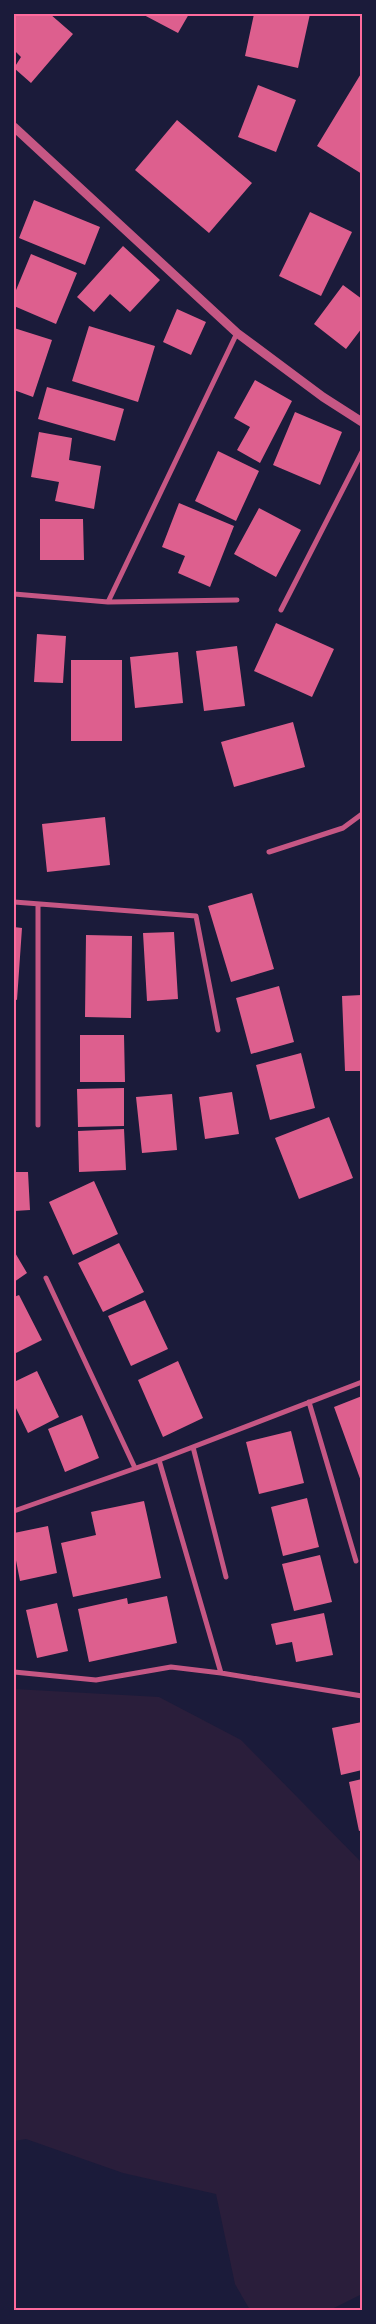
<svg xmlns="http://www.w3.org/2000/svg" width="376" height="2324" viewBox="0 0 376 2324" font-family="'Archivo Narrow',sans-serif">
	<rect width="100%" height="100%" fill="#1b1b3a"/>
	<path fill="#2a1e3b" d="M14,1689l145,8 82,43 121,123v431l-32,16h-80l-15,-26 -19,-90 -93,-21 -97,-34 -12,2z"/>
	<path fill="#dd5f8e" d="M15,14h35l23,20 -42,49 -17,-15 7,-11 -7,-7z
		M142,14h47l-11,19z
		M254,14h56l-12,54 -53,-12z
		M362,72v102l-45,-28z
		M258,85l38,15 -20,52 -38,-15z
		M177,120l75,63 -43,50 -74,-63z
		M34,200l66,27 -15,38 -66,-27z
		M310,212l42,20 -31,64 -42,-20z
		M123,246l37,34 -30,32 -20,-18 -16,18 -17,-15z
		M31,254l46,19 -21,51 -42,-18v-11z
		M343,285l19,14v29l-16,21 -32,-25z
		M177,309l29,13 -15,33 -28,-13z
		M89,326l66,20 -17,56 -66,-21z
		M14,328l38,12 -19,57 -19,-7z
		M255,380l37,21 -32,62 -23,-13 13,-23 -16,-9z
		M47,387l77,22 -9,32 -77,-22z
		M295,412l47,20 -22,53 -47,-20z
		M39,432l33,6 -3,22 32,6 -7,43 -39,-8 4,-19 -28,-5z
		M218,451l41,20 -23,50 -41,-20z
		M179,503l55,23 -24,61 -32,-14 7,-17 -23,-9z
		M259,508l42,22 -25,47 -42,-23z
		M40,519h43l1,41h-44z
		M276,623l58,26 -22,48 -58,-26z
		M37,634l29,2 -3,47 -29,-1z
		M237,646l8,60 -41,5 -8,-60z
		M178,652l5,51 -48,5 -5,-51z
		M71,660h51v81h-51z
		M293,722l12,45 -71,20 -13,-45z
		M105,817l5,48 -63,7 -5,-48z
		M252,893l22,76 -43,13 -23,-76z
		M14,927l8,1 -5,72 -3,-1z
		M174,932l4,67 -31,2 -4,-68z
		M86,935l46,1 -1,82 -46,-1z
		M279,986l15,56 -43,12 -15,-56z
		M362,995v76h-17l-3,-75z
		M80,1035h44l1,47h-45z
		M301,1053l14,55 -45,12 -14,-55z
		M124,1088v38l-46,1 -1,-38z
		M232,1092l7,42 -34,5 -6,-42z
		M172,1094l5,56 -35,3 -6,-56z
		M329,1117l24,61 -54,21 -24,-61z
		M124,1129l2,41 -47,2 -1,-41z
		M14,1172h14l2,38 -16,1z
		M94,1181l24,53 -45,21 -24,-53z
		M119,1243l25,49 -41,20 -25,-49z
		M14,1251l13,22 -13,9z
		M19,1295l23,45 -28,14v-57z
		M145,1300l23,49 -37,17 -23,-50z
		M178,1361l25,57 -40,19 -25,-57z
		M37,1371l22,46 -31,16 -14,-29v-22z
		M362,1396v88l-28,-77z
		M82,1415l17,43 -34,14 -17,-43z
		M291,1431l13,52 -45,11 -13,-52z
		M307,1498l12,49 -36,9 -12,-49z
		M144,1501l17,77 -88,19 -12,-54 35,-8 -5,-23z
		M48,1526l9,47 -37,8 -6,-31v-17z
		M320,1555l12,47 -38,9 -12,-47z
		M167,1596l10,47 -88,19 -11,-53 49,-11 1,6z
		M57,1603l11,48 -31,7 -11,-48z
		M324,1613l9,42 -37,7 -4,-20 -16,3 -5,-21z
		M362,1722v48l-21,5 -9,-47z
		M362,1779v51l-3,1 -10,-49z"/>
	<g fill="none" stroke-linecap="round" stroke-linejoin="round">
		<path stroke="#c65784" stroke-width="5" d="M14,594l94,8 129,-269
			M108,602l129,-2
			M281,610l81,-158
			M269,852l74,-24 19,-14
			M14,902l182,14 22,114
			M38,1125v-221
			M46,1278l89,190
			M309,1402l47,159
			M193,1447l33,130
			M159,1460l62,213 141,23
			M14,1511l145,-51 203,-78
			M14,1672l82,8 75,-13 50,6"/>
		<path stroke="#c65784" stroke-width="9" d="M14,127l223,206 86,64 39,25"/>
	</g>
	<rect width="376" height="2324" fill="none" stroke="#1b1b3a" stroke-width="30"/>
	<rect x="15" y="15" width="346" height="2294" fill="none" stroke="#ff6b9d" stroke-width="2"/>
</svg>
